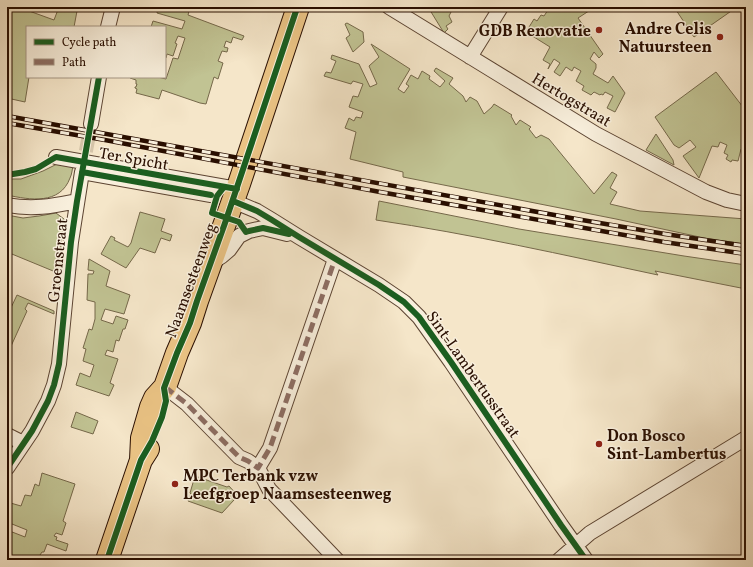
<svg xmlns="http://www.w3.org/2000/svg" width="753" height="567" viewBox="0 0 753 567" font-family="Vollkorn,serif">
	<rect width="100%" height="100%" fill="#f5e6c9"/>
	<filter id="stains"><feTurbulence type="fractalNoise" baseFrequency=".005" numOctaves="4"/><feColorMatrix values="0 0 0 0 .2 0 0 0 0 .09 0 0 0 0 .02 0 0 0 .5 -.17"/></filter>
	<radialGradient id="worn" r=".72"><stop offset=".6" stop-color="#630" stop-opacity="0"/><stop offset="1" stop-color="#630" stop-opacity=".3"/></radialGradient>
	<path fill="#c1c393" stroke="#75684a" d="M7,7h11l36,13 5,-13h22l-1,4h-3l-3,16h-47v50h2l-4,25 -18,-4z
		M158,7h32l-2,8 56,21 -2,4 -9,-3 -2,6 -5,-2 -2,6 4,1 -1,4 -5,-1 -4,10 5,2 -5,16 -4,-2 -8,27 -6,-1 -38,-13 -3,9 -23,-6 1,-4 -2,-1v-1h1l1,-3h-1v-4l-6,-2v-1h28l8,2 7,-21 5,1 7,-21 -7,-2 -3,7 2,1 -4,12 -6,-2 -1,4h-1v-31h-14l2,-6 29,8 3,-8 -28,-8z
		M428,7h22l2,3 -3,6 3,6 -6,4 2,3 -4,4z
		M545,7h50l-17,11 25,36 -4,4 -5,-6 -4,7 6,5v4l-3,6 15,9 5,-7 12,17 -10,19 -8,-4 6,-12 -8,-4 -2,3 -2,-1 -1,1 -6,-3 -3,3 -9,-5 2,-4 -8,-5 5,-10 -7,-4 -2,4 -6,-4 -6,9 -6,-4 6,-9 -6,-4 -6,10 2,-5 -7,-4 7,-13 -24,-15 8,-13 3,2 4,-6 3,1 4,-6z
		M674,7h63l-43,30z
		M347,23l16,9 1,10 -11,10 -7,-14 4,-3 -5,-11z
		M371,44l39,25 -12,20 6,4 5,-7 -3,-2 5,-9 7,4 4,-8 8,5 -1,3 11,8 5,-6 -11,-10 2,-3 17,10 -4,6 14,12 3,6 4,-5 7,4 7,13 8,-7 2,-3 18,11 -1,1 5,9 4,-5 11,7 -2,2 7,9 5,-3 8,4 45,55 18,-22 5,3 -7,13 7,4 -7,12 30,7 106,8v25l-37,-5 -93,-20 -213,-42v-5l-53,-13 6,-27 -11,-4 4,-10 5,3 2,-4 5,1 2,-6 -14,-5 4,-11 5,1 5,-13 -10,-3 -2,3 -27,-8 2,-4 5,1 5,-12 -5,-2 1,-4 27,9 11,23 7,-3 -8,-18 10,-9z
		M716,72l30,39v39l-5,-1 -3,12 -6,-1 -1,2 -5,-3 2,-4 -4,-2 3,-8 -7,-3 -2,5 -6,-1 -13,32 -16,-22 13,-9 -6,-7 -11,8 -5,-3 -19,-28z
		M656,134l17,26 1,5 -28,-15z
		M57,164l16,2c-1,4 -1,8 -3,12 -10,27 -40,22 -63,17v-16h14l22,-8z
		M379,201l140,28 165,27 62,9v24l-91,-18 3,4c-94,-20 -187,-41 -282,-55z
		M140,212l25,7 -4,12 11,4 -2,6 -9,-3 -6,15 -15,-5 -14,20 -25,-14 10,-18 4,2 -1,2 14,7 3,-4z
		M56,213l8,6 -6,54 -51,-21v-37l16,3 16,-2z
		M89,259l21,12 -4,15 24,9 -6,19 -19,-5 -4,11 12,4 3,-8 12,4 -3,9h-2l-4,12 -3,-1 -3,12 -6,-2 -2,5 13,4 -8,24 4,2 -5,11 -33,-11 4,-12 10,4 4,-12 -11,-4 3,-12 -3,-1 6,-19 3,1 3,-11v-17l-8,-2 1,-26h5l1,-3 -6,-1z
		M17,295l37,16v3l-26,-11 -3,6 2,2 -20,44v-43h2z
		M76,412l22,9 -5,13 -22,-7z
		M42,473l33,11 -12,37 3,2 -4,12 -6,-2 -2,3 3,1 -1,3 12,4 -2,7 -19,-7 -3,8h-2l-2,3 8,3 -1,2h-40v-30l18,7 2,-7 -20,-8v-20l14,4 4,-11 6,1 4,-12 4,2z
		M195,476l32,11 2,-1 9,10 -4,4 -12,13 -34,-12 3,-7 -1,-1z"/>
	<g fill="none" stroke-linecap="round" stroke-linejoin="round">
		<path stroke="#d6c6ab" stroke-width="14" stroke-dasharray="14 7" stroke-linecap="butt" d="M82,172l9,-48"/>
		<g stroke="#5c4432" stroke-width="16">
			<path id="minor" d="M389,7l207,127 110,58 21,8 19,4
				M108,27l5,-20
				M470,57l31,-50
				M91,124l8,-47
				M56,157l181,32
				M233,201l24,10 15,9 27,17 80,48 25,17 15,15 32,45 110,163 25,35
				M7,205c26,5 45,1 70,-4
				M211,263l11,-7 7,-6 10,-14 10,-5 14,-3 24,6
				M165,387l22,17 52,53 9,4 10,7 11,21 68,71
				M7,435l16,8
				M7,468l25,-37 16,-30 6,-16 5,-21 12,-122 11,-70 129,23
				M258,468l12,-20 65,-189
				M559,560l31,-27 156,-95"/>
		</g>
		<g stroke="#290e00" stroke-width="24">
			<path id="primary" d="M141,460l1,-22 9,-31 4,-9 10,-11 12,-34 13,-30 7,-22 42,-117 59,-177
				M107,560l34,-100 7,-11"/>
		</g>
		<use href="#minor" stroke="#f8efdc" stroke-width="14"/>
		<use href="#primary" stroke="#eac384" stroke-width="22"/>
		<g stroke="#290e00" stroke-width="4.5">
			<path id="rail" d="M7,116l575,104 83,14 81,12
				M7,123l98,17 275,52 284,50 82,12"/>
		</g>
		<use href="#rail" stroke="#f8efdc" stroke-width="3" stroke-dasharray="9" stroke-linecap="butt"/>
		<path stroke="#8d6e63" stroke-width="5" stroke-dasharray="10 5" stroke-linecap="butt" d="M165,387l22,17 52,53 9,4 10,7 12,-20 65,-189"/>
		<g stroke="#f8efdc" stroke-width="8">
			<path id="cycleway" d="M82,172l129,23
				M7,175l18,-3 11,-3 20,-12 181,32
				M224,187l-7,9 -5,17 27,9 7,10 3,-1 14,-3 26,6
				M233,201l24,10 15,9 27,17 80,48 25,17 15,15 32,45 110,163 25,35
				M7,468l25,-37 16,-30 6,-16 5,-21 12,-122 6,-41 22,-124
				M107,560l34,-100 11,-19 10,-24 4,-16 -2,-13 13,-35 13,-30 7,-22 28,-78 71,-212"/>
		</g>
		<use href="#cycleway" stroke="#1b5e20" stroke-width="6"/>
	</g>
	<g fill="#8f2418" stroke="#f8efdc" stroke-width="1.5">
		<circle cx="599" cy="30" r="4"/>
		<circle cx="720" cy="37" r="4"/>
		<circle cx="599" cy="444" r="4"/>
		<circle cx="175" cy="484" r="4"/>
	</g>
	<g text-anchor="middle" stroke-width="3" stroke-linejoin="round" paint-order="stroke">
		<g font-size="16" font-weight="bold" fill="#290e00" stroke="#f8efdc" text-anchor="end">
			<text x="712" y="34">Andre Celis<tspan x="712" dy="18">Natuursteen</tspan></text>
			<text x="591" y="36">GDB Renovatie</text>
			<text x="607" y="441" text-anchor="start">Don Bosco<tspan x="607" dy="18">Sint-Lambertus</tspan></text>
			<text x="183" y="481" text-anchor="start">MPC Terbank vzw<tspan x="183" dy="18">Leefgroep Naamsesteenweg</tspan></text>
		</g>
		<g font-size="16" fill="#290e00" stroke="#f8efdc">
			<text transform="translate(572 99) rotate(31)" y="6">Hertogstraat</text>
			<text transform="translate(134 158) rotate(10)" y="6">Ter Spicht</text>
			<text transform="translate(57 260) rotate(-84)" y="6">Groenstraat</text>
			<text transform="translate(190 280) rotate(-70)" y="6">Naamsesteenweg</text>
			<text transform="translate(474 374) rotate(55)" y="6">Sint-Lambertusstraat</text>
		</g>
	</g>
	<rect width="753" height="567" fill="none" stroke="#f5e6c9" stroke-width="24"/>
	<rect x="8" y="8" width="737" height="551" fill="none" stroke="#290e00" stroke-width="2"/>
	<rect x="12" y="12" width="729" height="543" fill="none" stroke="#290e00"/>
	<rect x="26" y="26" width="140" height="52" fill="#f8efdc" stroke="#a59584"/>
	<rect x="34" y="39" width="20" height="6" fill="#1b5e20" stroke="#a59584"/>
	<text x="62" y="46" font-size="12" fill="#290e00">Cycle path</text>
	<rect x="34" y="59" width="20" height="6" fill="#8d6e63" stroke="#a59584"/>
	<text x="62" y="66" font-size="12" fill="#290e00">Path</text>
	<rect width="100%" height="100%" filter="url(#stains)"/>
	<rect width="100%" height="100%" fill="url(#worn)"/>
</svg>
